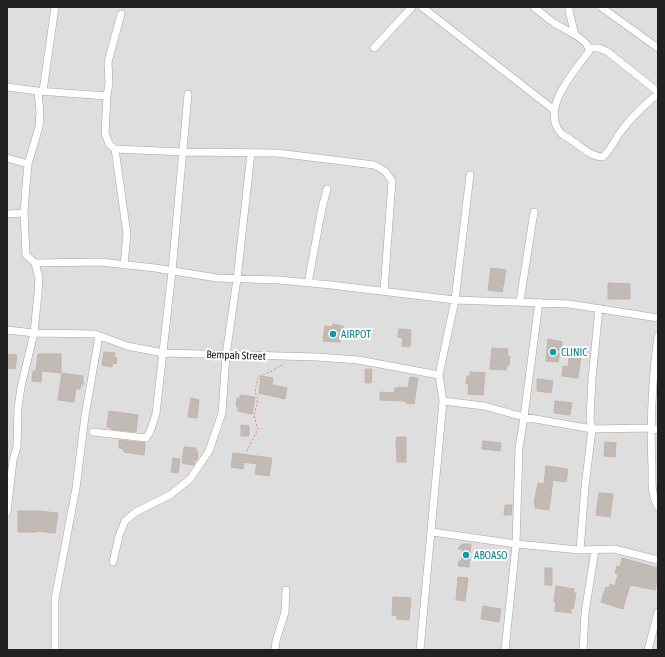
<svg xmlns="http://www.w3.org/2000/svg" width="665" height="657" viewBox="0 0 665 657" font-family="'Asap Condensed',sans-serif">
	<rect width="100%" height="100%" fill="#f1eee8"/>
	<path fill="#dfdede" d="M7,7h651v643h-651z"/>
	<path fill="#c2bab5" stroke="#c2b4ab" d="M491,268l15,2 -4,22 -14,-2z
		M608,283l22,1v15h-22z
		M333,324l6,1 5,2 -4,15 -17,-1 2,-15 7,1z
		M399,329l12,1 -1,17 -8,-1 1,-8 -5,-1z
		M548,339l14,3 -1,5 21,3 -4,28 -16,-2 1,-10 5,1 1,-10 -10,-1 -1,6 -12,-1z
		M492,348l16,1 -1,7h3l-1,9h-2l-1,5 -16,-1z
		M104,352l11,1 -1,4 3,1 -1,6 -3,-1 -1,4 -10,-2z
		M9,354l8,1 -2,14 -8,-1z
		M38,354h23v19l-19,-2 -1,11 -9,-1 1,-10h3z
		M365,369h7l-1,14h-6z
		M470,372l15,1 -2,22 -15,-1 1,-10h-3l1,-8h3z
		M62,373l21,3v9h-2l-1,4h-4l-2,13 -16,-2z
		M261,376l12,2 -1,7 15,3 -2,11 -26,-6z
		M410,377l8,1 -4,26 -8,-1v-2l-26,-1v-8l14,1 1,-5h3v-1l10,1z
		M537,379l16,2 -2,12 -14,-2z
		M240,395l15,2 -3,17 -14,-3v-4l-2,-1 1,-8 3,1z
		M191,398l8,2 -2,18 -9,-1z
		M555,401l17,2 -2,12 -16,-2z
		M109,411l29,4 -2,17 -25,-3v-1l-4,-1z
		M241,425l8,1v10h-8z
		M397,437h9v25h-9l-1,-20z
		M119,440l26,3 -1,12 -20,-3v-3l-5,-1z
		M483,441l18,2 -1,8 -18,-2z
		M605,442l11,1 -1,14 -11,-1z
		M184,447l12,1v4h2l-1,8h-2l-1,5 -12,-2z
		M233,453l39,5 -3,18 -14,-2 2,-10 -13,-2 -1,7 -12,-2z
		M173,458l7,1 -2,14 -7,-1z
		M546,466l22,3 -2,13 -13,-2 -4,30 -14,-2v-5h-1l4,-20 6,1z
		M599,493l14,1 -3,23 -14,-2z
		M505,505h7l-1,10h-7z
		M18,511h21l19,2 -3,20 -18,-2v1h-19z
		M462,544h9l-2,23 -11,-1 1,-5h2l2,-12h-5z
		M622,558l36,10v8l-3,14 -25,-5 -7,24 -22,-7 5,-15 3,1 1,-4 5,2 3,-12 -3,-1 2,-7 3,1z
		M545,568h7v17h-7z
		M458,577l10,1 -3,23 -9,-1z
		M556,586l18,3 -1,4h3l-3,16 -2,-1v5l-16,-2 1,-9h-2z
		M393,597l18,1 -2,22 -12,-1v-3l-5,-1z
		M483,606l18,3 -2,13 -18,-3z"/>
	<g fill="none" stroke-linecap="round" stroke-linejoin="round">
		<g stroke="#a5a5a5" stroke-width="8">
			<path id="minor" d="M422,7l132,103
				M534,7c6,5 13,11 20,16 9,6 35,16 35,28 -14,20 -52,60 -26,84 4,2 7,4 11,7 9,6 18,15 29,15 7,-7 11,-15 16,-23 10,-14 22,-26 35,-37
				M569,7v4l6,24
				M601,7l57,41
				M121,14l-13,48 1,21 -2,13 -2,37 4,11 6,5 12,85 -3,31
				M374,48l38,-41
				M589,48h10l9,4 50,40
				M7,87l31,4 69,5
				M43,91l12,-84
				M115,149l68,3 94,1 97,12 11,6 7,10 -8,110
				M7,158l21,6
				M7,214l17,-1
				M35,263l65,-1 55,6 62,10 62,2 52,5 124,15 114,4 89,14
				M308,283l14,-75 5,-19
				M520,301l14,-89
				M7,330l27,3 61,1 32,12 36,7 154,4 41,3 81,15
				M658,336c-6,43 -8,88 -6,132 0,13 -1,27 6,39
				M443,401l41,5 40,11 68,12 59,-1 7,2
				M93,432l53,6 4,-6 6,-18 16,-143 16,-177
				M7,512l6,-52 4,-13 1,-39 3,-21 13,-54 4,-40 1,-15 -4,-15 -9,-8 -2,-42 2,-27 2,-22 11,-37 1,-15 -2,-21
				M432,532l84,12 64,6 34,-1 44,11
				M580,550l5,-63 7,-58 -2,-10 2,-40 7,-71
				M113,562l6,-26 6,-15 11,-9 34,-17 20,-16 19,-28 13,-38 4,-58 11,-76 14,-126
				M55,650v-51l21,-111 9,-72 14,-80
				M275,650l1,-9 9,-29 1,-22
				M420,650l23,-249 -4,-26 16,-75 15,-125
				M505,650l11,-106 3,-96 5,-31 15,-115
				M583,650l2,-37 10,-63
				M648,650l10,-38"/>
		</g>
		<path stroke="#f57e75" stroke-width="1" stroke-dasharray="2 2" stroke-linecap="butt" d="M247,451l11,-22 -4,-13 4,-17 -3,-7 3,-15 20,-9 7,-5"/>
		<use href="#minor" stroke="#fff" stroke-width="7"/>
	</g>
	<g fill="#0f9aa8" stroke="#fff" stroke-width="1.5">
		<circle cx="333" cy="334" r="4"/>
		<circle cx="553" cy="352" r="4"/>
		<circle cx="466" cy="555" r="4"/>
	</g>
	<g text-anchor="middle" stroke-width="4" stroke-linejoin="round" paint-order="stroke">
		<g font-size="11" fill="#0d838f" stroke="#fff" text-anchor="start">
			<text x="341" y="338">AIRPOT</text>
			<text x="561" y="356">CLINIC</text>
			<text x="474" y="559">ABOASO</text>
		</g>
		<g font-size="11" fill="#212121" stroke="#fff">
			<text transform="translate(236 355) rotate(2)" y="4">Bempah Street</text>
		</g>
	</g>
	<rect width="665" height="657" fill="none" stroke="#212121" stroke-width="16"/>
</svg>
